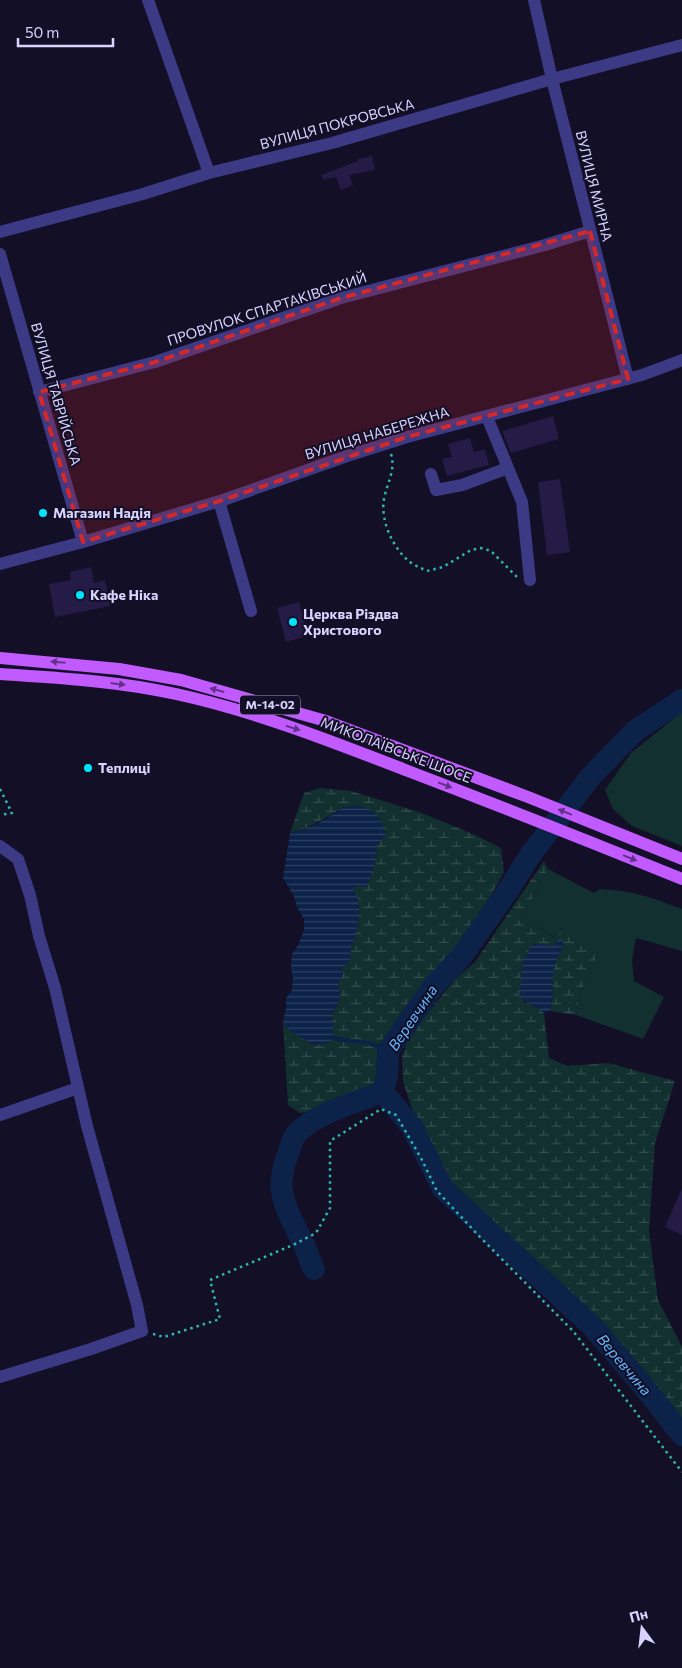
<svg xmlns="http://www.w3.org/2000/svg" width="682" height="1668" viewBox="0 0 682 1668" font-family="Commissioner,sans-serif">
	<defs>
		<pattern id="wetland-marsh" width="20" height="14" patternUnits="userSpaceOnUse" patternTransform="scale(1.25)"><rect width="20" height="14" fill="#12302f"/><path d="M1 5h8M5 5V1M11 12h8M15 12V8" fill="none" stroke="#344d4e"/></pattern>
		<pattern id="water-rules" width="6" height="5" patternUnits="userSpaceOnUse" patternTransform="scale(1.25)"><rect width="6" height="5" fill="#0c2248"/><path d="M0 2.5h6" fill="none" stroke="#2f4163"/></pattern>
	</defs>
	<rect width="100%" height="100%" fill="#130f26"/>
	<path fill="#12302f" d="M682,712v134l-50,-20 -19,-17 -8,-19 26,-37z
		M548,869l46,24 5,-4c31,1 55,9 83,20v42l-46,-13 -4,22 2,21 30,16 -21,42 -67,-24 5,-23 17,-38 -37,-26 -3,12 -36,-24z"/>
	<path fill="url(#wetland-marsh)" d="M320,788l31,3 68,21 54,22 28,14 3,24 -34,62 -69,81 -14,21 -6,18 3,15 -2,12 -7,6 -52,22 -23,4 -12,-8 -5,-83 6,8 25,15 25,-43 1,-10 -3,-8 6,-9 -1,-7 8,-8c0,-12 2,-12 5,-23 5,-16 7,-34 -3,-49l6,-2 18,-26 1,-14 -33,-39c-19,11 -32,20 -54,26l14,-40z
		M544,861l4,8 -26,47 35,24 3,-12 24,12 14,14 -17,38 -5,23 -26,-4c6,-26 -3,-40 13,-63l-15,-3 -24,57 13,5 7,6 5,45 18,8 41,-3 67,18 -20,62 -6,88 9,69 24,47v88l-15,-23 -82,-85 -120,-113 -48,-90 -14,-43 -1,-25 7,-20 47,-58 19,-16z"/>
	<path fill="url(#water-rules)" d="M356,805c19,5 25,11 30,29l-9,12 -1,14 -9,27 -9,-1 -5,2c9,15 7,32 2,49 -3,11 -5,11 -5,23l-8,8 1,7 -5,9 2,8 -1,10 -7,11 2,25 -7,6 -13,1 -25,-15 -6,-8 3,-13v-11l6,-8 1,-12 -2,-10 1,-14 6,-9 6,-14v-12l-7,-12 -3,-11 -11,-18 7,-45c10,-3 20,-6 30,-11 16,-8 17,-15 36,-17z
		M558,940h4l1,8c-15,21 -7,39 -13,63l-6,2c-8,-7 -17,-9 -25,-16l4,-36 10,-18 19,3z"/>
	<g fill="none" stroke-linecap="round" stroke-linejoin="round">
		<path stroke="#0c2248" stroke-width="4" d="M334,1038c20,5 37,2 54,13"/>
		<path stroke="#0c2248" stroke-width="22" d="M682,700l-46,30 -44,45 -61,79 -26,41 -44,62 -29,31 -44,63 -1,25 -4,16 29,35 31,62 149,137 52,61 38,48
			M314,1269c-5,-9 -7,-19 -12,-28 -17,-35 -29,-51 -13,-90 2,-6 4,-14 8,-18 17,-19 62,-32 86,-41"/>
	</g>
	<path fill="#241b47" d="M372,156l3,14 -26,5 4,10 -12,5 -5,-13 -13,3 -2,-5 37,-14v-2z
		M553,416l6,23 -48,14 -9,-22z
		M470,438l4,14 11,-3 4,16 -42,11 -5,-17 10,-2 -4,-13z
		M560,479l10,73 -23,3 -9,-73z
		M91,567l3,16 11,-3 5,26 -55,11 -6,-33 22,-4 -1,-8z
		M299,602l9,34 -22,6 -9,-34z
		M682,1188v47l-17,-8z"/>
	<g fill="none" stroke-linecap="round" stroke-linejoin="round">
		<path stroke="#2fb8b0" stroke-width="2.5" stroke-dasharray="2.5 4" stroke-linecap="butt" d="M391,454c5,16 -4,29 -7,45 -4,21 9,50 26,63 5,4 11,6 17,9l16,-4 28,-17 10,-2 10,3 27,27
			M0,789l12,24 -12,2
			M153,1334l11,3 56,-18 -10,-39 83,-35 23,-12 14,-25v-67l51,-32 15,6 25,43 16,33 40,43 96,97 109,141"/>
		<path stroke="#3d3a85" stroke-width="12" d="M148,0l61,173
			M534,0l18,79 76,300
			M0,232l143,-38 66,-21 123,-30 220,-64 130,-34
			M0,254l83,288
			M39,392l116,-30 186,-64 204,-53 45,-14
			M487,417l35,85 8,78
			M431,474l5,16 26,-5 46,-17
			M219,501l32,110
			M0,564l83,-22 140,-42 124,-44 60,-19 235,-62 40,-15
			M0,846l18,13 12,36 9,41 16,52 32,138 50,179 5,26 -51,18 -91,28
			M0,1115l78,-27"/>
		<path stroke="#c25bff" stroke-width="12" d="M0,658l119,11 62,11 145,41 202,76 154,62
			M0,674c59,4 118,7 176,20 79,17 157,48 232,77 92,35 183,71 274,108"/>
	</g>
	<defs><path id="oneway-solid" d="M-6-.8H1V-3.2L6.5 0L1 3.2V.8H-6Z" transform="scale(1.25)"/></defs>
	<g fill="#623188">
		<use href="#oneway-solid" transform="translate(58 662) rotate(-175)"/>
		<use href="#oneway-solid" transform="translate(118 684) rotate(7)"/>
		<use href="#oneway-solid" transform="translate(217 690) rotate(-165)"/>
		<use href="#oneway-solid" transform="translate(293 728) rotate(17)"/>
		<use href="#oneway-solid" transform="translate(445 785) rotate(21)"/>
		<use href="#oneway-solid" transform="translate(565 812) rotate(-158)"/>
		<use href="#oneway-solid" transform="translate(630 858) rotate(22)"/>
	</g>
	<path fill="#d62828" fill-opacity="0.2" stroke="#d62828" stroke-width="4" stroke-dasharray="10 6" stroke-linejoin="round" d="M590,231l38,148 -221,58 -184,63 -140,42 -44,-150 116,-30 186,-64z"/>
	<g fill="#00e5ff" stroke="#130f26" stroke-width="2">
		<circle cx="43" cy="513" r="5"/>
		<circle cx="80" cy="595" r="5"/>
		<circle cx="293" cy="622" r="5"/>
		<circle cx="88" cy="768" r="5"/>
	</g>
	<g text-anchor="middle" stroke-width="4" stroke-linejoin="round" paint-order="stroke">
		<rect fill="#130f26" stroke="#9e99be" stroke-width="1" x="240" y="695.5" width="60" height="19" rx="4"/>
		<g font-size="12" font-weight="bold" fill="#d9d4ff">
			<text x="270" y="709">М-14-02</text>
		</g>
		<g font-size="14" fill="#d9d4ff" stroke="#130f26">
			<text transform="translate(337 124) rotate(-15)" y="5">ВУЛИЦЯ ПОКРОВСЬКА</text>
			<text transform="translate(594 186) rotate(76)" y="5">ВУЛИЦЯ МИРНА</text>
			<text transform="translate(267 309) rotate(-18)" y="5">ПРОВУЛОК СПАРТАКІВСЬКИЙ</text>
			<text transform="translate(56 394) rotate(74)" y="5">ВУЛИЦЯ ТАВРІЙСЬКА</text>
			<text transform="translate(377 433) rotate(-17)" y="5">ВУЛИЦЯ НАБЕРЕЖНА</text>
			<text transform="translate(396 750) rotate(21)" y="5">МИКОЛАЇВСЬКЕ ШОСЕ</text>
		</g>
		<g font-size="14" font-weight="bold" fill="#d9d4ff" stroke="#130f26" text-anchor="start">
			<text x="53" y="518">Магазин Надія</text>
			<text x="90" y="600">Кафе Ніка</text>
			<text x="303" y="619">Церква Різдва<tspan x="303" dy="16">Христового</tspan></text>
			<text x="98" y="773">Теплиці</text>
		</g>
		<g font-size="15" font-style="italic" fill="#62b6ff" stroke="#130f26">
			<text transform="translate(413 1018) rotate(-56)" y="5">Веревчина</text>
			<text transform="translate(624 1365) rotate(50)" y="5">Веревчина</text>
		</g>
	</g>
	<g transform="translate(642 1628) rotate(345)" stroke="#130f26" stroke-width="4" paint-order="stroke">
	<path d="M0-4L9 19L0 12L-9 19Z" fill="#d9d4ff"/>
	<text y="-8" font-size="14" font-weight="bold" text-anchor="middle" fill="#d9d4ff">Пн</text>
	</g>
	<path d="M18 38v8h95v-8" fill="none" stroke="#d9d4ff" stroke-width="2.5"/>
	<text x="25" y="38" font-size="15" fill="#d9d4ff" stroke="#130f26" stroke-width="4" paint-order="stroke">50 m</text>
</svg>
